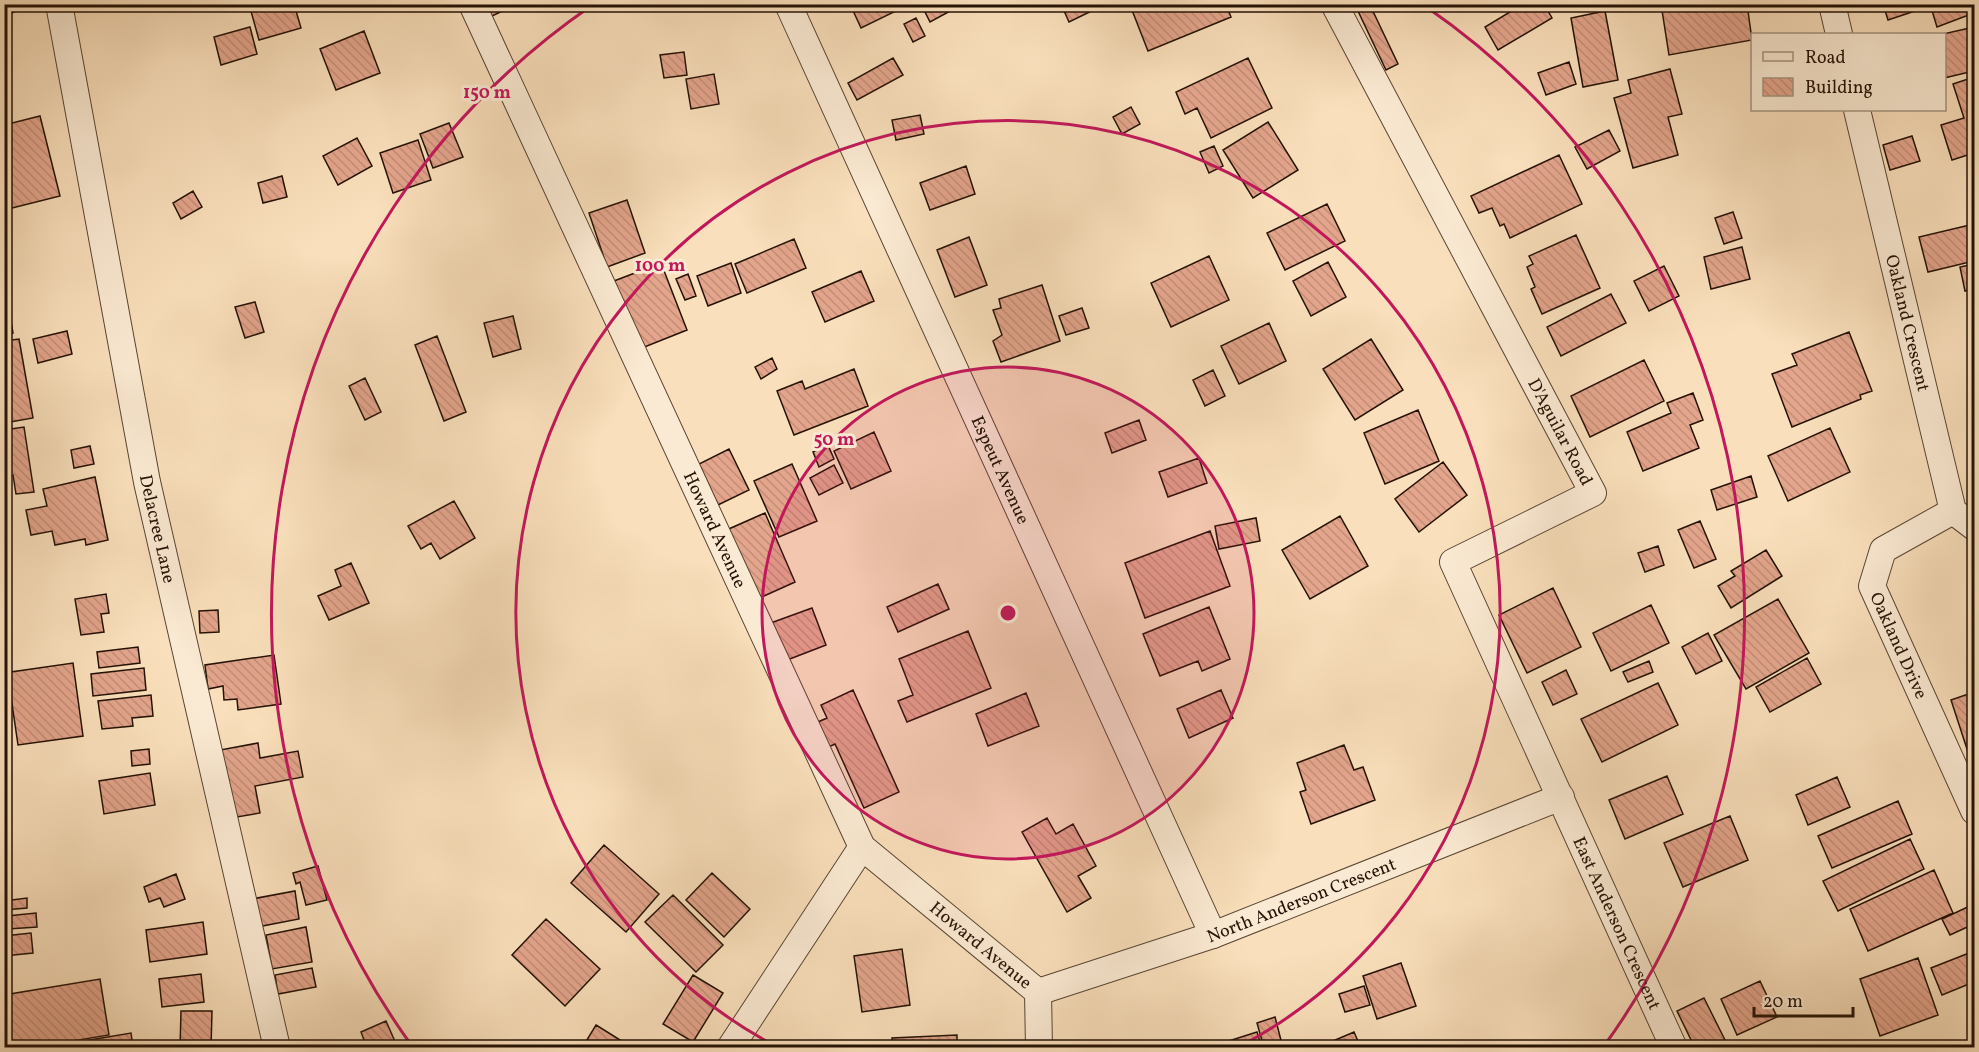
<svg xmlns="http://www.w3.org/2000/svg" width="1979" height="1052" viewBox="0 0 1979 1052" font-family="Vollkorn,serif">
	<defs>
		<pattern id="building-back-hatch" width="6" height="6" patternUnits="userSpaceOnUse" patternTransform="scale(1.5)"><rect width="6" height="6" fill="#e3a58c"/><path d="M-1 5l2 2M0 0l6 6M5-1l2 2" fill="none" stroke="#c38d77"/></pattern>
	</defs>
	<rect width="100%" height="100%" fill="#f9dfbb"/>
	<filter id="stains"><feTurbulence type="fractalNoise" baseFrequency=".00333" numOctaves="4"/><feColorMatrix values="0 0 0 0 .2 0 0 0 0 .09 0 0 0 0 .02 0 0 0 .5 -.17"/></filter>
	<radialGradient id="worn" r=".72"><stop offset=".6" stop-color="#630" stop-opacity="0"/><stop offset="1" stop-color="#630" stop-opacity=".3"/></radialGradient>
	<path fill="url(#building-back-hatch)" stroke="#241206" stroke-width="1.5" d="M4,4h11l3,6 -14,7z
		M249,4h45l7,24 -42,12z
		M484,4h33l-27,13z
		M850,4h45l3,6 -37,18z
		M921,4h42l-33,18z
		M1061,4h45l-37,18z
		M1132,4h94l5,13 -83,34 -18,-46z
		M1523,4h21l8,14 -54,32 -13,-23z
		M1661,4h86l5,36 -83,15z
		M1883,4h36l2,5 -33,11z
		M1930,4h44v9l-37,14z
		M1370,5l28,59 -12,6 -28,-59z
		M1605,11l13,69 -35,7 -12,-69z
		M916,18l9,18 -12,6 -9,-18z
		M250,27l7,27 -36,11 -7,-28z
		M1974,27v44l-30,7 -1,-44z
		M364,31l16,42 -44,17 -16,-41z
		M684,52l3,23 -23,3 -4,-23z
		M893,58l10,17 -46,25 -9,-17z
		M1248,58l24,50 -61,30 -14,-30 -12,6 -9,-22z
		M1569,62l7,22 -30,11 -8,-22z
		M1670,69l12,45 -14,3 10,38 -45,13 -19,-70 17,-5 -3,-13z
		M714,74l5,30 -28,5 -5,-30z
		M1974,77v76l-22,7 -11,-35 23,-7 -11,-34z
		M1131,107l9,17 -18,10 -9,-17z
		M920,115l4,19 -28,6 -4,-20z
		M40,116l20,80 -56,14v-85z
		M1268,122l30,48 -45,28 -30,-48z
		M449,123l14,34 -30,11 -13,-34z
		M1609,130l11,21 -33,18 -12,-22z
		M1912,136l8,25 -30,9 -7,-25z
		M357,138l15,28 -34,19 -15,-29z
		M418,140l13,40 -38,13 -13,-40z
		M1214,146l9,20 -14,7 -9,-21z
		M1559,155l23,49 -72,34 -6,-14 -4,2 -8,-18 -13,5 -8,-17z
		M966,166l9,28 -45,16 -10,-27z
		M282,176l5,21 -24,6 -5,-20z
		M193,191l9,16 -21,12 -8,-16z
		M627,200l18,53 -38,14 -18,-54z
		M1327,204l18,37 -60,29 -18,-37z
		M1733,212l9,26 -18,6 -9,-26z
		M1974,224v37l-46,11 -9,-35z
		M1576,235l24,53 -58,26 -11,-25 4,-2 -8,-20 6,-3 -4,-8z
		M969,237l18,48 -32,12 -18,-47z
		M794,239l12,29 -59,25 -12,-29z
		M1742,247l8,32 -39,10 -7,-32z
		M1209,256l20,44 -58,27 -20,-44z
		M1328,262l18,35 -35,19 -18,-35z
		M661,263l26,67 -55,22 -3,-34 -15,-37z
		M731,263l10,30 -33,13 -11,-30z
		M1974,264v25l-9,2 -5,-24z
		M1664,266l15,30 -30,15 -15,-30z
		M861,271l13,30 -49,21 -13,-30z
		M688,274l8,22 -11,4 -9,-21z
		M1042,285l18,56 -59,21 -8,-21 9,-6 -9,-25 8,-2 -2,-9z
		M1611,294l15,29 -65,33 -14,-29z
		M7,297l6,36 -9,1v-36z
		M255,302l9,30 -19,6 -10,-31z
		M1082,308l7,20 -23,7 -7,-19z
		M513,316l8,33 -28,8 -9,-34z
		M1269,323l17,38 -47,23 -18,-38z
		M67,331l5,23 -34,9 -5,-24z
		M1849,332l23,59 -12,4 1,4 -69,28 -20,-53 25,-9 -5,-11z
		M437,336l29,76 -22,9 -29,-76z
		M19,339l14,79 -29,5v-82z
		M1371,339l32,51 -48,30 -32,-51z
		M772,358l5,11 -16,10 -6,-12z
		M1644,360l20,41 -74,36 -19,-41z
		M854,369l14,37 -74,29 -17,-44 25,-10 3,8z
		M1213,370l12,26 -20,10 -12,-26z
		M365,378l16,34 -16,8 -16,-34z
		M1693,393l10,27 -13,5 9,23 -56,23 -16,-39 44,-19 -4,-10z
		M1418,410l21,51 -54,23 -21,-51z
		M1139,420l7,20 -34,13 -7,-20z
		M24,427l10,65 -18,2 -3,-19 -9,1v-46z
		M1830,428l20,44 -62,29 -20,-45z
		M874,432l17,39 -40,18 -17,-38z
		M828,445l6,14 -15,8 -6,-15z
		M90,446l4,18 -20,4 -3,-18z
		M729,449l20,41 -31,15 -19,-41z
		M1199,458l8,25 -39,14 -9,-25z
		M1443,462l24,33 -48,37 -24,-33z
		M792,464l25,57 -38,16 -25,-56z
		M834,465l9,18 -24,12 -9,-17z
		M1751,476l6,21 -40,13 -6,-20z
		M95,477l13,63 -22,5 -1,-6 -30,6 -3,-14 -21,4 -5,-25 21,-4 -4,-17z
		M454,501l21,37 -35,21 -9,-16 -10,6 -13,-23z
		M765,513l30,69 -42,19 -31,-69z
		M1340,516l28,50 -58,33 -28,-49z
		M1256,518l4,23 -41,8 -4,-23z
		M1700,521l16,38 -22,9 -16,-38z
		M1210,531l20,55 -85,32 -20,-55z
		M1658,546l6,19 -19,7 -7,-19z
		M1766,550l16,26 -51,32 -13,-22 17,-10 -4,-5z
		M351,563l18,40 -40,17 -11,-24 23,-10 -6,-16z
		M938,584l11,25 -51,23 -11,-25z
		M1553,588l28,59 -54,26 -28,-58z
		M106,594l3,19 -8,1 3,18 -23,3 -6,-36z
		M1778,599l31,54 -63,36 -32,-54z
		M1651,605l18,38 -58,28 -18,-38z
		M1209,607l21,52 -28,12 -4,-10 -38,15 -17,-42z
		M812,608l14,37 -44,17 -14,-38z
		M218,610l1,22 -19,1 -1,-22z
		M968,631l23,57 -84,34 -9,-21 15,-6 -14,-36z
		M1708,633l14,28 -26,13 -14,-27z
		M138,647l2,16 -41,5 -2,-16z
		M274,655l7,49 -43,6 -1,-11 -13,1 -1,-14 -15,3 -3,-24z
		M1807,658l14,26 -51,28 -14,-25z
		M1649,661l4,11 -25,10 -5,-10z
		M73,663l10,73 -65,9 -8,-55 -6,1v-18z
		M144,668l2,22 -53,6 -2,-22z
		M1566,670l11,24 -24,11 -11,-23z
		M1658,683l20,42 -76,37 -21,-43z
		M853,690l46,102 -35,16 -29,-64 -13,6 -11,-25 16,-7 -6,-13z
		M1221,690l12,28 -44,20 -12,-29z
		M1974,692v58l-6,2 -17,-52z
		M1026,693l13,33 -51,20 -12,-32z
		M151,695l2,21 -21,2 1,8 -31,3 -4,-28z
		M258,743l2,15 38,-7 5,26 -48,9 5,27 -29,5 -11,-68z
		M1344,745l10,25 9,-3 12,33 -64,24 -11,-32 6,-2 -9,-27z
		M149,749l1,15 -18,2 -1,-15z
		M150,773l5,32 -51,9 -5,-33z
		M1667,776l16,38 -58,25 -16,-39z
		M1837,777l13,30 -42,18 -12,-30z
		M1898,801l14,33 -80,34 -14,-32z
		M1730,816l18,44 -65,27 -19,-44z
		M1047,818l9,16 17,-10 23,42 -18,10 13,22 -24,14 -45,-80z
		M1910,839l14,30 -86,42 -15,-30z
		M604,845l55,49 -33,38 -55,-49z
		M318,866l9,34 -21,5 -6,-23 -4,2 -3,-11z
		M1934,870l19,43 -85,38 -18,-42z
		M712,873l38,36 -26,28 -38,-37z
		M176,874l9,25 -21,8 -4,-9 -11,4 -5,-15z
		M295,891l4,28 -42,8 -5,-28z
		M673,895l50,50 -27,27 -51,-50z
		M27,898v10l-23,2v-9z
		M1974,904v20l-24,11 -8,-16z
		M36,913l1,14 -29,2 -1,-13z
		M546,919l54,50 -35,37 -53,-51z
		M203,922l4,32 -57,8 -4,-32z
		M306,927l6,35 -40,7 -6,-34z
		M31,933l2,20 -29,3v-20z
		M902,949l8,56 -48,7 -8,-56z
		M1969,953l5,14v15l-32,13 -11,-27z
		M1918,958l20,57 -58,21 -20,-57z
		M1401,963l15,43 -39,13 -14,-43z
		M312,968l4,19 -38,7 -3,-19z
		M201,974l3,28 -42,5 -3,-28z
		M693,975l30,18 -30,49 -30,-18z
		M100,979l9,56 -78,13h-27v-53z
		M1760,981l17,36 -40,18 -16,-36z
		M1364,986l6,19 -25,7 -6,-18z
		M1704,998l25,50h-34l-18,-37z
		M181,1011h31l-1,37h-31z
		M1275,1017l8,31h-19l-7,-25z
		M386,1021l11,25 8,-3 2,5h-40l-6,-16z
		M596,1025l37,23h-51z
		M1257,1032l5,16h-48l-1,-2z
		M1354,1032l7,16h-33l-2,-4z
		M131,1033l2,15h-73v-3z
		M957,1035v13h-64l-1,-10z"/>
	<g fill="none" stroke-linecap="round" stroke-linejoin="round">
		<g stroke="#594533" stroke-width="28">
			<g id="street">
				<path id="s1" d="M59,4l88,478 130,566"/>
				<path id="s2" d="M472,4l390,843 176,145"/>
				<path id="s3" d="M788,4l425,931"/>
				<path id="s4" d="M1334,4l259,489 -140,69 221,486"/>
				<path d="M1832,4l7,30"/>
				<path id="s5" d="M1857,110l96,401 21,16"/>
				<path id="s6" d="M1953,511l-70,39 -11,36 102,225"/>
				<path id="s7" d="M1038,992l175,-57 348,-138"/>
				<path d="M1038,992l1,56"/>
				<path d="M730,1048l132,-201"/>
			</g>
		</g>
		<use href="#street" stroke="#fbead3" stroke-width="26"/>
	</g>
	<circle cx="1008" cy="613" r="246" fill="#c2185b" fill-opacity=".12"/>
	<g fill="none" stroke="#c2185b" stroke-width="3">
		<circle cx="1008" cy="613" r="246"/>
		<path d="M777 1047A492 492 0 1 1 1239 1047"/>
		<path d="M412 1046A737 737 0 0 1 591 6M1425 6A737 737 0 0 1 1604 1046"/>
	</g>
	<g text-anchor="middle" stroke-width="6" stroke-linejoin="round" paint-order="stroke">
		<g font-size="18" fill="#241206" stroke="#fbead3">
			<text dy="6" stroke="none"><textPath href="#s5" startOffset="219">Oakland Crescent</textPath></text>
			<text dy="6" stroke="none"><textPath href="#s4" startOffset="484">D'Aguilar Road</textPath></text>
			<text dy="6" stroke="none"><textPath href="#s3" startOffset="512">Espeut Avenue</textPath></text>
			<text dy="6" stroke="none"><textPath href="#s1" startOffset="534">Delacree Lane</textPath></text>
			<text dy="6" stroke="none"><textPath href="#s2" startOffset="579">Howard Avenue</textPath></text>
			<text dy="6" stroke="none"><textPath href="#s6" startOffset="183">Oakland Drive</textPath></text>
			<text dy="6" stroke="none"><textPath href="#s7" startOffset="279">North Anderson Crescent</textPath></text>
			<text dy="6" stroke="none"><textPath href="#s4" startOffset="1106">East Anderson Crescent</textPath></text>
			<text dy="6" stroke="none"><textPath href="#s2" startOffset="1083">Howard Avenue</textPath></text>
		</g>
	</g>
	<circle cx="1008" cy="613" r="9" fill="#c2185b" stroke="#fbead3" stroke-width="3"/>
	<g font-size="18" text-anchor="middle" font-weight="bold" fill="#c2185b" stroke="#fbead3" stroke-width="6" stroke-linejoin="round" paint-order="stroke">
		<text x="487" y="98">150 m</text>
		<text x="660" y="271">100 m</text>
		<text x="834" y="445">50 m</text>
	</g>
	<rect width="1979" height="1052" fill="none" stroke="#f9dfbb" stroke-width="24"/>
	<rect x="6" y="6" width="1967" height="1040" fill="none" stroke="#241206" stroke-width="3"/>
	<rect x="12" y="12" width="1955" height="1028" fill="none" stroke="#241206" stroke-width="1.5"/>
	<rect x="1751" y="33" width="195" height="78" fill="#fbead3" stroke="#a59481" stroke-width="1.5"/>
	<rect x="1763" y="52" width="30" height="9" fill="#fbead3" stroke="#a59481" stroke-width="1.5"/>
	<text x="1805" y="63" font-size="18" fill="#241206">Road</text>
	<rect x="1763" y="78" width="30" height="18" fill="url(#building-back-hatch)" stroke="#a59481" stroke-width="1.5"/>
	<text x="1805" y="93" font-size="18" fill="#241206">Building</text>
	<path d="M1754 1007v9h99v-9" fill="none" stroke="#241206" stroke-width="3"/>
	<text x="1763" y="1007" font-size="18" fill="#241206" stroke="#fbead3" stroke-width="4.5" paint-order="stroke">20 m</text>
	<rect width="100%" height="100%" filter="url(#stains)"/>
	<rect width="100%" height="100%" fill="url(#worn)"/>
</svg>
